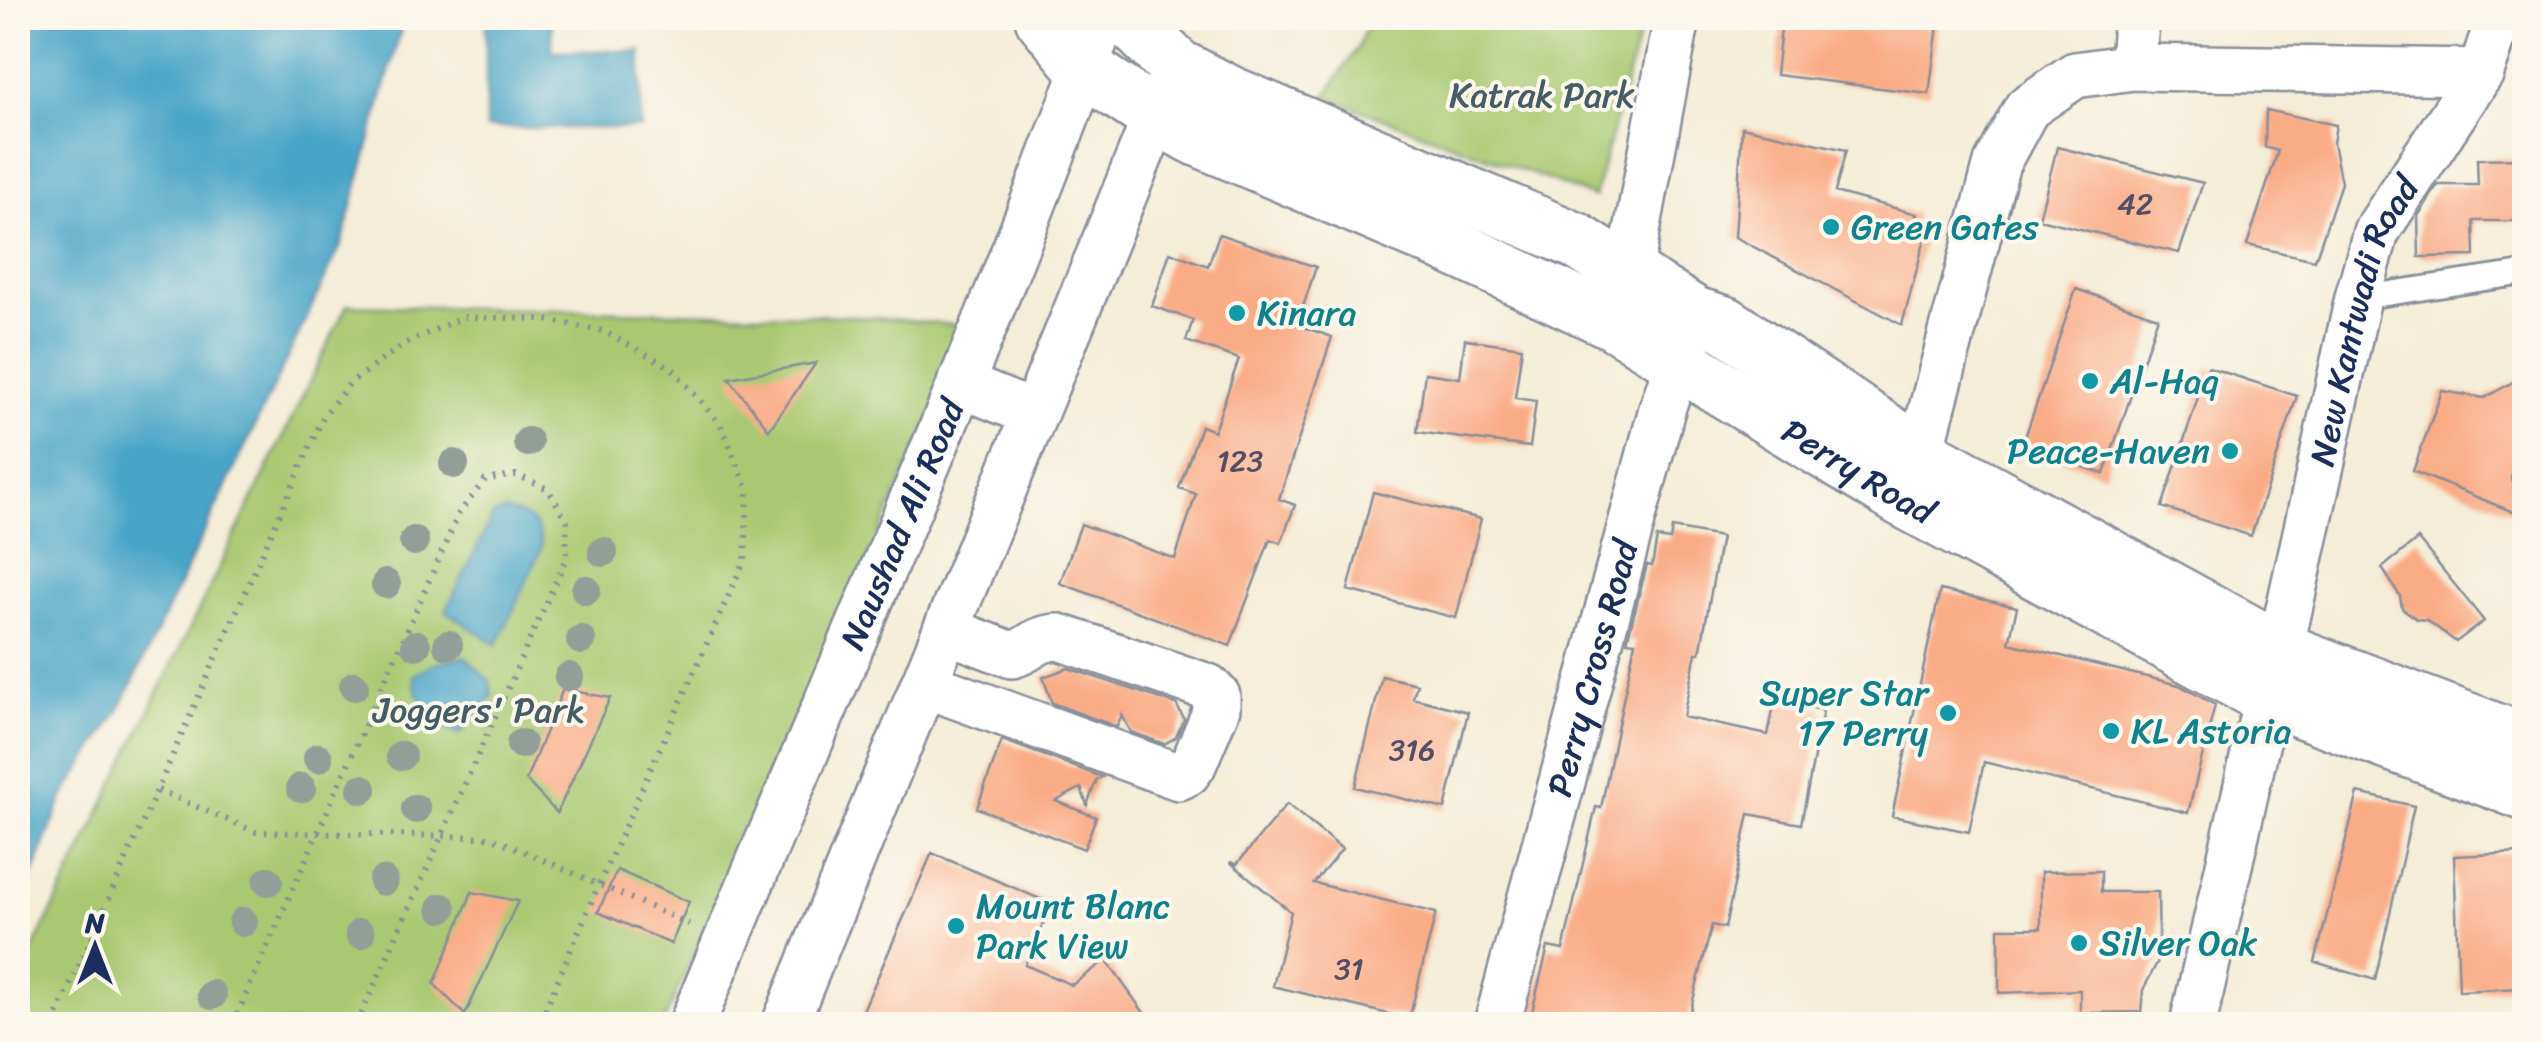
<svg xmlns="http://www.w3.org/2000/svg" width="2542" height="1042" viewBox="0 0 2542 1042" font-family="Sriracha,sans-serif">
	<rect width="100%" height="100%" fill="#fbf7ec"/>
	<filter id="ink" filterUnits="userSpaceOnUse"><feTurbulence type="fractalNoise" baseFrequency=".01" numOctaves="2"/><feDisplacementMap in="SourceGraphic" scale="20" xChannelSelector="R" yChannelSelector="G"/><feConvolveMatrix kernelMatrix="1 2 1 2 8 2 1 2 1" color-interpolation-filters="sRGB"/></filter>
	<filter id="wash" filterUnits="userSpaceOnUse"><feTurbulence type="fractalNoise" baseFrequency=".0048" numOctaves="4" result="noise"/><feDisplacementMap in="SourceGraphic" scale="40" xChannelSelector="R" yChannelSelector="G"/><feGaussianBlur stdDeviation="2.25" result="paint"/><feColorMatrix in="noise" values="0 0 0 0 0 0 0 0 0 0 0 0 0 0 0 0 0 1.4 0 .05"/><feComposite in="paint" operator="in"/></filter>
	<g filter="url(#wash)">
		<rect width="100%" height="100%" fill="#f4edd7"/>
		<path fill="#a8c971" stroke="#627c68" stroke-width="2.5" d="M1369,18h275l-50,179 -269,-100 34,-52z
			M347,305l505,11 119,10 -308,698h-645v-43z"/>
		<path fill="#4aa5c8" stroke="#326a93" stroke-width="2.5" d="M18,18h386l-62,225 -222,466 -57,88 -45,115z
			M486,18h66v33h89v77h-155z
			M505,511c25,4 37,13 36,39l-44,95 -51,-34 47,-96z
			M464,656l26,25 2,16 -32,37c-24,-8 -46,-33 -46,-59l17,-10z"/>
		<g id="blocks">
			<path fill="#faac86" d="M1782,18h157l-10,76 -153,-19z
				M2266,110l70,15 -3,18 8,40 -26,77 -68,-15 31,-94 -13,-4z
				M1742,127l104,23 -11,42 82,22 -6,20 14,4 -23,87 -167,-88z
				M2057,147l146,36 -24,70 -140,-34z
				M2524,158v63h-50l1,35 -56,1 -1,-41 20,-31h40l-1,-26z
				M1219,234l97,33 -19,58 35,12 -53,162 16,6 -14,38 -11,-4 -40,107 -170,-63 21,-59 94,35 21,-65 -17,-6 22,-62 13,5 25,-72 -53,-18 7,-21 -41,-14 18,-54 38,14z
				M2076,289l82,28 -54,157 -82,-28z
				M1465,339l57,8 -7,51 21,3 -6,46 -113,-15 8,-59 35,5z
				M816,363l-47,67 -40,-52z
				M2208,367l89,29 -46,140 -89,-29z
				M2524,376v61l-13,40 7,37 -105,-43 29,-80 42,7z
				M1373,492l108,27 -25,99 -108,-28z
				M1672,528l49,9 -21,116h-4l-13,64 85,18 7,-34 48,9 -22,114 -52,-10 -24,114 -13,-3 -25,99h-158l19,-77 15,3 33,-143 5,1 34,-166 -8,-1 20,-76 5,1 5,-28 13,2z
				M2418,539l66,82 -28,21 -29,-22 -10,-1 -15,-11 -2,-12 -18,-28z
				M1940,590l77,17 -8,36 170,42 36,20 -27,108 -204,-51 -15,70 -77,-16z
				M1068,668l108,36 8,15 -8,18 -12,7 -33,-12 -9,-17 -5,12 -65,-24 -9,-26z
				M1382,676l35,8 -4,14 55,14 -23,97 -90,-22z
				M563,689l47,9 -53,115 -31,-33z
				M1002,740l100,37 -5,2 -10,26 -6,-17 -25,13 40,16 -12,32 -107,-41z
				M2358,793l56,13 -39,174 -60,-18z
				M1287,804l55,45 -28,34 122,30 -27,106 -136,-33 18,-74 -61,-50 7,2z
				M932,853l120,51 -27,61 47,20 34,-25 46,64h-295z
				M2522,853l2,135 -65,3 -5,-135z
				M617,870l72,32 -18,42 -73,-32z
				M2101,871v21h57l1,67 -16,31 -2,22 -61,1v-23l-81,3v-65h42v-56z
				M472,892l46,9 -53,114 -31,-31z"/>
		</g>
	</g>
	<g filter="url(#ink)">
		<use href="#blocks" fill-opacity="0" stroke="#888e9a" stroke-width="2.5"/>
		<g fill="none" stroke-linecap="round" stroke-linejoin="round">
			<g stroke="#888e9a" stroke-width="28">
				<path id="service" d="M2358,298l166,-25"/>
			</g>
			<g stroke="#888e9a" stroke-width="50">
				<g id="minor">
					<path d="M2133,67l3,-49"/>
					<path d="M1619,305l10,-31 48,-256"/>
					<path d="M960,384l74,30"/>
					<path d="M1908,481l12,-27 77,-291 30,-55 48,-33 58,-8 348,5"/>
					<path id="s1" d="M2280,650l78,-352 18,-66 105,-160 18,-54"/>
					<path d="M924,684l255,93 8,-4 6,-8 24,-57v-12l-9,-9 -149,-50c-26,1 -27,13 -47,18l-66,-25"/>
					<path id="s2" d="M692,1024c137,-335 288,-666 411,-1006"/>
					<path d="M785,1024l383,-937"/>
					<path id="s3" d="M1497,1024l165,-615 26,-76"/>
					<path d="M2193,1024l74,-327"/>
				</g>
			</g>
			<g stroke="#888e9a" stroke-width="60">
				<g id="secondary">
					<path id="s4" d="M1043,18l42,51 70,47 45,23 237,101 177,82 287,176 366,199 257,95"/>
					<path d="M1127,18l50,49 51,26 347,147 120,75 30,9 195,130 360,196 244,92"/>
				</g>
			</g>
			<path stroke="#888e9a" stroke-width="6" stroke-dasharray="2.5 8" stroke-linecap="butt" d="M158,790l98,42 235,5 198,87
				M53,1024l271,-609 27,-33 55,-39 57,-26 79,2 61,12 69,37 49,57 27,65 -3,69 -146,325 -60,140
				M233,1024l226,-511 26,-33 31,-5 32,14 19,32 -1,38 -209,465"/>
			<use href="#service" stroke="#fff" stroke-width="22"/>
			<use href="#minor" stroke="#fff" stroke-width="45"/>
			<use href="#secondary" stroke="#fff" stroke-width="55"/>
		</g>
		<g fill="#949e98">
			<circle cx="528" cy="442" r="15"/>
			<circle cx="454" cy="464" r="15"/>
			<circle cx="414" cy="541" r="15"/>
			<circle cx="603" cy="552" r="15"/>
			<circle cx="386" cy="584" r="15"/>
			<circle cx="586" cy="590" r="15"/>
			<circle cx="581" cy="640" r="15"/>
			<circle cx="416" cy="645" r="15"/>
			<circle cx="448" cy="645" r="15"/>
			<circle cx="569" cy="677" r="15"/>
			<circle cx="354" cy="686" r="15"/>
			<circle cx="521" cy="744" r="15"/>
			<circle cx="401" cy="756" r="15"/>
			<circle cx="318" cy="758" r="15"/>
			<circle cx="301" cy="788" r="15"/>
			<circle cx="362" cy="789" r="15"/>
			<circle cx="416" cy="809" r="15"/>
			<circle cx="268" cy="881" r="15"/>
			<circle cx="383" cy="881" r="15"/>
			<circle cx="442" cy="908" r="15"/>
			<circle cx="243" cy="922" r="15"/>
			<circle cx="360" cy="934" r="15"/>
			<circle cx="212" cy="995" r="15"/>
		</g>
	</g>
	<g fill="#0f9aa8" stroke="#fbf7ec" stroke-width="4">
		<circle cx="1831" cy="227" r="10"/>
		<circle cx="1237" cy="313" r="10"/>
		<circle cx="2090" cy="381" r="10"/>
		<circle cx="2230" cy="451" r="10"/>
		<circle cx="1948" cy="713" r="10"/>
		<circle cx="2111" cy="731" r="10"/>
		<circle cx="956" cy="926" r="10"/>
		<circle cx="2079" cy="943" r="10"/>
	</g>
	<g text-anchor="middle" stroke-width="8" stroke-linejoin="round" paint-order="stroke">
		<g font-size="30" fill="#534e68">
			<text x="2135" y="214">42</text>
			<text x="1240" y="471">123</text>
			<text x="1412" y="760">316</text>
			<text x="1349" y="979">31</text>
		</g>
		<g font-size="35" fill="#455d64" stroke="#fbf7ec">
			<text x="1542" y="107">Katrak Park</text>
			<text x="479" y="722">Joggers' Park</text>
		</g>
		<g font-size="35" fill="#0d838f" stroke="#fbf7ec" text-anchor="start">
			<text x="1851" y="239">Green Gates</text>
			<text x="1257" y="325">Kinara</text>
			<text x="2110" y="393">Al-Haq</text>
			<text x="2210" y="463" text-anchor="end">Peace-Haven</text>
			<text x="1928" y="705" text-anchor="end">Super Star<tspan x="1928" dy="40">17 Perry</tspan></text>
			<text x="2131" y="743">KL Astoria</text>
			<text x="976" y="918">Mount Blanc<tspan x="976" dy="40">Park View</tspan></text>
			<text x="2099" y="955">Silver Oak</text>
		</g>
		<g font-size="35" fill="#1b2f5e" stroke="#fbf7ec">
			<text dy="12" stroke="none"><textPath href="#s1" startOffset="340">New Kantwadi Road</textPath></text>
			<text dy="12" stroke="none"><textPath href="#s4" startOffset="940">Perry Road</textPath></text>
			<text dy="12" stroke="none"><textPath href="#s2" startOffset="542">Naushad Ali Road</textPath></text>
			<text dy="12" stroke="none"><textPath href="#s3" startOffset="368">Perry Cross Road</textPath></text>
		</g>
	</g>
	<rect width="2542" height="1042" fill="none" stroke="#fbf7ec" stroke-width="60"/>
	<g transform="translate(95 947)" stroke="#fbf7ec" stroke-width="8" paint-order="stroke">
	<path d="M0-8L18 38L0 25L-18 38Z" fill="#1b2f5e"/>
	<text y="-15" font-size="28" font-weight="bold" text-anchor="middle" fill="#1b2f5e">N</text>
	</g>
</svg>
